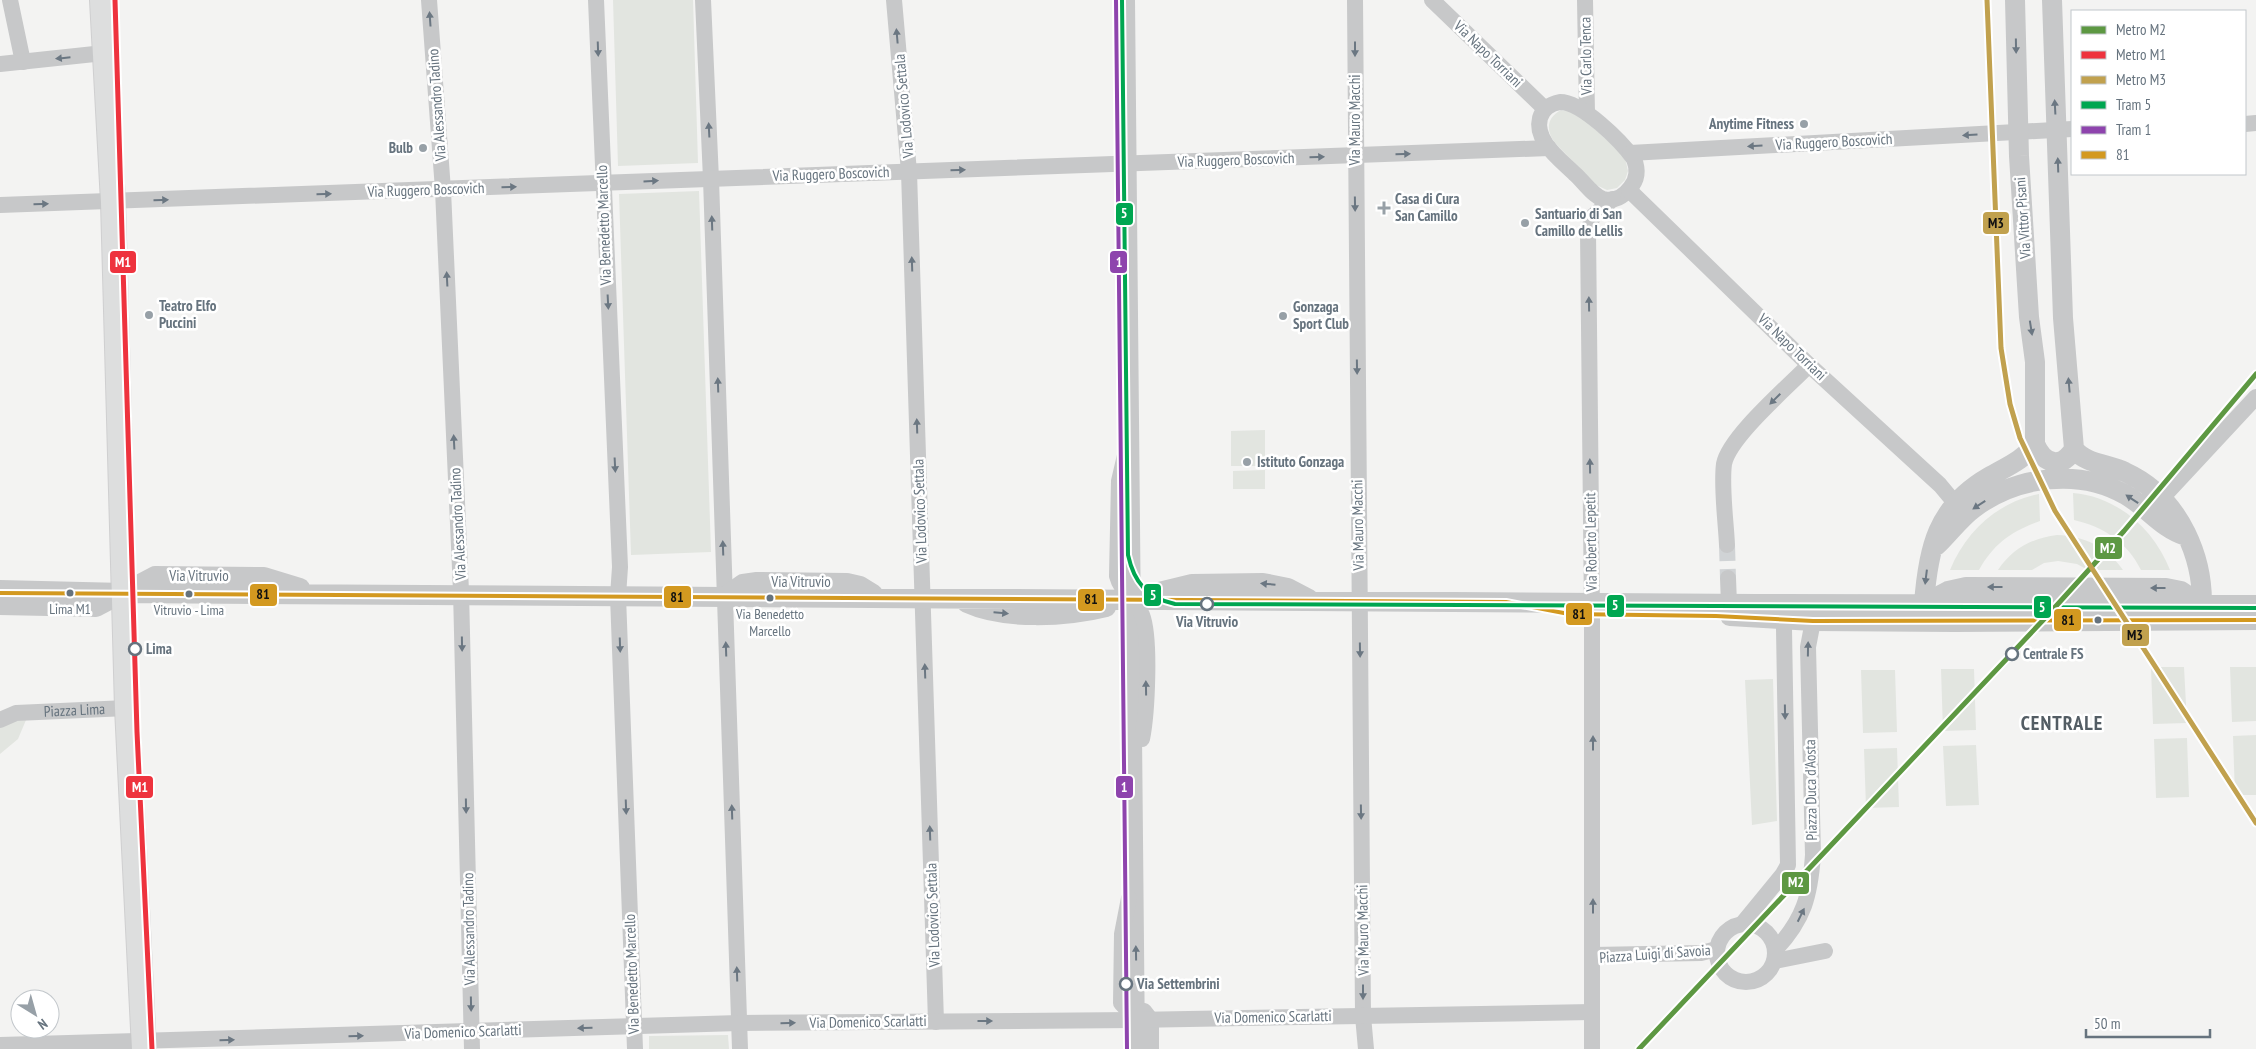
<svg xmlns="http://www.w3.org/2000/svg" width="2256" height="1049" viewBox="0 0 2256 1049" font-family="'PT Sans Narrow',sans-serif">
	<rect width="100%" height="100%" fill="#f3f3f2"/>
	<path fill="#e2e5e0" d="M613,0h80l5,163 -80,3z
		M1561,110l15,2 44,40 6,10 2,9 -3,9 -8,8 -10,2 -11,-5 -41,-42c-9,-12 -9,-25 6,-33z
		M699,191l12,361 -80,3 -12,-361z
		M1265,430v36h-34v-35z
		M1265,470v19h-32v-18z
		M2073,493c45,4 81,36 97,77h-29c-14,-28 -37,-43 -67,-50z
		M2039,494l1,27c-27,9 -47,23 -61,49h-29c16,-39 48,-68 89,-76z
		M2057,535c28,1 50,12 66,35h-35l-11,-6 -19,-3 -14,2 -12,7h-34c14,-21 34,-32 59,-35z
		M2151,667h33l3,56 -34,1z
		M2230,667h26v54l-24,1z
		M1941,669h33l2,61 -33,1z
		M1861,670h34l2,62 -34,1z
		M1773,679l4,142 -25,4 -7,-145z
		M26,720l-8,19 -18,15v-28l5,-4z
		M2256,735v60h-21l-2,-59z
		M2187,738l2,59 -33,1 -2,-59z
		M1976,745l3,60 -33,1 -3,-60z
		M1897,748l2,59 -33,1 -2,-59z
		M728,1035l1,14h-80v-13z"/>
	<g fill="none" stroke-linecap="round" stroke-linejoin="round">
		<path stroke="#d0d3d5" stroke-width="16" stroke-dasharray="16 8" stroke-linecap="butt" d="M1727,545l1,33"/>
		<g stroke="#cfcfd0" stroke-width="26">
			<path id="secondary" d="M102,0l11,202 14,506 17,341"/>
		</g>
		<g stroke="#c7c8c9" stroke-width="16">
			<path d="M10,0l13,62"/>
			<path d="M429,0l14,190 18,401 11,458"/>
			<path d="M596,0l24,567 -2,29 17,453"/>
			<path d="M703,0l8,179 29,870"/>
			<path d="M894,0l15,172 27,850"/>
			<path d="M1127,0l10,1049"/>
			<path d="M1355,0l8,1016 3,33"/>
			<path d="M1432,0l112,108"/>
			<path d="M1585,0l2,113"/>
			<path d="M0,64l104,-11"/>
			<path d="M1560,102c22,0 61,39 74,57 4,10 4,20 -4,29 -6,8 -16,14 -27,11 -10,-3 -20,-18 -28,-25 -15,-15 -41,-33 -35,-56 3,-10 10,-14 20,-16z"/>
			<path d="M2245,124l11,-1"/>
			<path d="M1630,153l442,-24"/>
			<path d="M1629,190l180,175 131,120 15,18"/>
			<path d="M0,205l1549,-57"/>
			<path d="M1126,451l-7,30 -2,95c4,16 19,24 25,39 9,23 5,99 0,124"/>
			<path d="M2162,498l94,-101"/>
			<path d="M1727,545c-1,-23 -6,-58 -3,-81 5,-27 65,-78 85,-99"/>
			<path d="M1728,578l1,26"/>
			<path id="s1" d="M0,720l16,-7 111,-5"/>
			<path d="M1129,898l-7,36 -1,69 16,17"/>
			<circle cx="1746" cy="953" r="29"/>
			<path d="M1742,924l41,-50 5,-9 -4,-236 1,-9 5,-10"/>
			<path d="M1776,949c28,-30 34,-53 37,-94l-5,-208 5,-26"/>
			<path d="M1593,955l108,-2 16,-4"/>
			<path d="M1775,961l50,-10"/>
			<path d="M1144,1011l7,9v29"/>
			<path d="M0,1045l739,-22 394,-3 459,-8"/>
			<path d="M1592,1049v-435l-4,-383 5,-15 20,-17"/>
		</g>
		<path stroke="#c7c8c9" stroke-width="20" d="M2052,0l11,318 11,131c11,15 35,15 51,23 55,25 82,89 76,146
			M2035,444c9,20 26,26 39,5
			M1936,546c13,-12 24,-28 38,-38 43,-32 105,-40 152,-13 22,13 35,33 60,41
			M0,590l124,3 1631,11 501,1
			M1155,593l37,-9 71,-1 25,5 21,11
			M726,596l17,-12 14,-2 90,1 13,3 13,8
			M1927,602l21,-11 18,-4 200,1 15,3 21,14
			M967,603c37,17 99,14 139,4
			M0,605l96,2 59,-31 109,1 36,11
			M1932,615l-8,-11c4,-56 13,-97 65,-127 17,-10 35,-17 46,-33v-82l-6,-45 -10,-161 -4,-156
			M1730,616l83,5 142,1 301,-2"/>
		<use href="#secondary" stroke="#dddede" stroke-width="24"/>
		<g stroke="#fff" stroke-width="8">
			<path id="bus-1" d="M0,593l1506,9 63,12 147,2 97,5 443,-1"/>
		</g>
		<use href="#bus-1" stroke="#d39920" stroke-width="4"/>
		<g stroke="#fff" stroke-width="8">
			<path id="tram-1" d="M1122,0l6,555c6,27 19,43 47,49l1081,4"/>
		</g>
		<g stroke="#fff" stroke-width="8">
			<path id="tram-2" d="M1116,0l11,1049"/>
		</g>
		<use href="#tram-1" stroke="#00a651" stroke-width="4"/>
		<use href="#tram-2" stroke="#8e44ad" stroke-width="4"/>
		<g stroke="#fff" stroke-width="9">
			<path id="metro-1" d="M1639,1049l408,-433 77,-85 132,-157"/>
		</g>
		<g stroke="#fff" stroke-width="9">
			<path id="metro-2" d="M115,0l22,732 15,317"/>
		</g>
		<g stroke="#fff" stroke-width="9">
			<path id="metro-3" d="M1987,0l14,348 9,56 10,34 35,73 201,312"/>
		</g>
		<use href="#metro-1" stroke="#5d9842" stroke-width="5"/>
		<use href="#metro-2" stroke="#ee333e" stroke-width="5"/>
		<use href="#metro-3" stroke="#c1a14e" stroke-width="5"/>
	</g>
	<defs><path id="oneway-solid" d="M-6-.8H1V-3.2L6.5 0L1 3.2V.8H-6Z" transform="scale(1.25)"/></defs>
	<g fill="#6b7782">
		<use href="#oneway-solid" transform="translate(430 19) rotate(-94)"/>
		<use href="#oneway-solid" transform="translate(897 36) rotate(-95)"/>
		<use href="#oneway-solid" transform="translate(2016 46) rotate(89)"/>
		<use href="#oneway-solid" transform="translate(598 49) rotate(88)"/>
		<use href="#oneway-solid" transform="translate(1355 49) rotate(90)"/>
		<use href="#oneway-solid" transform="translate(63 58) rotate(174)"/>
		<use href="#oneway-solid" transform="translate(2055 107) rotate(-93)"/>
		<use href="#oneway-solid" transform="translate(709 130) rotate(-93)"/>
		<use href="#oneway-solid" transform="translate(1970 135) rotate(177)"/>
		<use href="#oneway-solid" transform="translate(1755 146) rotate(177)"/>
		<use href="#oneway-solid" transform="translate(1403 154) rotate(-2)"/>
		<use href="#oneway-solid" transform="translate(1317 157) rotate(-2)"/>
		<use href="#oneway-solid" transform="translate(2058 165) rotate(-92)"/>
		<use href="#oneway-solid" transform="translate(958 170) rotate(-2)"/>
		<use href="#oneway-solid" transform="translate(651 181) rotate(-3)"/>
		<use href="#oneway-solid" transform="translate(509 187) rotate(-2)"/>
		<use href="#oneway-solid" transform="translate(324 194) rotate(-2)"/>
		<use href="#oneway-solid" transform="translate(161 200) rotate(-2)"/>
		<use href="#oneway-solid" transform="translate(41 204) rotate(-2)"/>
		<use href="#oneway-solid" transform="translate(1355 204) rotate(89)"/>
		<use href="#oneway-solid" transform="translate(712 223) rotate(-92)"/>
		<use href="#oneway-solid" transform="translate(912 264) rotate(-92)"/>
		<use href="#oneway-solid" transform="translate(447 279) rotate(-93)"/>
		<use href="#oneway-solid" transform="translate(608 302) rotate(87)"/>
		<use href="#oneway-solid" transform="translate(1589 304) rotate(-91)"/>
		<use href="#oneway-solid" transform="translate(2031 328) rotate(81)"/>
		<use href="#oneway-solid" transform="translate(1357 367) rotate(89)"/>
		<use href="#oneway-solid" transform="translate(718 385) rotate(-92)"/>
		<use href="#oneway-solid" transform="translate(2069 385) rotate(-95)"/>
		<use href="#oneway-solid" transform="translate(1775 399) rotate(135)"/>
		<use href="#oneway-solid" transform="translate(917 426) rotate(-92)"/>
		<use href="#oneway-solid" transform="translate(454 442) rotate(-93)"/>
		<use href="#oneway-solid" transform="translate(615 465) rotate(87)"/>
		<use href="#oneway-solid" transform="translate(1590 466) rotate(-91)"/>
		<use href="#oneway-solid" transform="translate(2132 499) rotate(-146)"/>
		<use href="#oneway-solid" transform="translate(1979 505) rotate(147)"/>
		<use href="#oneway-solid" transform="translate(723 548) rotate(-92)"/>
		<use href="#oneway-solid" transform="translate(1926 577) rotate(97)"/>
		<use href="#oneway-solid" transform="translate(1268 584) rotate(-175)"/>
		<use href="#oneway-solid" transform="translate(1995 587) rotate(-180)"/>
		<use href="#oneway-solid" transform="translate(2158 588) rotate(-180)"/>
		<use href="#oneway-solid" transform="translate(1001 613) rotate(5)"/>
		<use href="#oneway-solid" transform="translate(462 644) rotate(89)"/>
		<use href="#oneway-solid" transform="translate(620 645) rotate(88)"/>
		<use href="#oneway-solid" transform="translate(726 649) rotate(-92)"/>
		<use href="#oneway-solid" transform="translate(1808 649) rotate(-89)"/>
		<use href="#oneway-solid" transform="translate(1360 650) rotate(89)"/>
		<use href="#oneway-solid" transform="translate(925 671) rotate(-92)"/>
		<use href="#oneway-solid" transform="translate(1146 688) rotate(-91)"/>
		<use href="#oneway-solid" transform="translate(1785 712) rotate(89)"/>
		<use href="#oneway-solid" transform="translate(1593 743) rotate(-90)"/>
		<use href="#oneway-solid" transform="translate(466 806) rotate(89)"/>
		<use href="#oneway-solid" transform="translate(626 807) rotate(88)"/>
		<use href="#oneway-solid" transform="translate(732 812) rotate(-92)"/>
		<use href="#oneway-solid" transform="translate(1361 812) rotate(89)"/>
		<use href="#oneway-solid" transform="translate(930 833) rotate(-92)"/>
		<use href="#oneway-solid" transform="translate(1593 906) rotate(-90)"/>
		<use href="#oneway-solid" transform="translate(1801 915) rotate(-64)"/>
		<use href="#oneway-solid" transform="translate(1136 953) rotate(-91)"/>
		<use href="#oneway-solid" transform="translate(737 974) rotate(-92)"/>
		<use href="#oneway-solid" transform="translate(1363 992) rotate(90)"/>
		<use href="#oneway-solid" transform="translate(471 1004) rotate(89)"/>
		<use href="#oneway-solid" transform="translate(985 1021)"/>
		<use href="#oneway-solid" transform="translate(788 1023) rotate(-1)"/>
		<use href="#oneway-solid" transform="translate(585 1028) rotate(178)"/>
		<use href="#oneway-solid" transform="translate(356 1036) rotate(-2)"/>
		<use href="#oneway-solid" transform="translate(227 1040) rotate(-2)"/>
	</g>
	<g fill="#97a0a7" stroke="#fff" stroke-width="2">
		<circle cx="1804" cy="124" r="5"/>
		<circle cx="423" cy="148" r="5"/>
		<path d="M1381.5 200.5h5v5h5v5h-5v5h-5v-5h-5v-5h5z"/>
		<circle cx="1525" cy="223" r="5"/>
		<circle cx="149" cy="315" r="5"/>
		<circle cx="1283" cy="316" r="5"/>
		<circle cx="1247" cy="462" r="5"/>
	</g>
	<g fill="#66737e" stroke="#fff" stroke-width="2">
		<circle cx="70" cy="593" r="4.5"/>
		<circle cx="189" cy="594" r="4.5"/>
		<circle cx="770" cy="598" r="4.5"/>
		<circle cx="2098" cy="620" r="4.5"/>
	</g>
	<g fill="#fff" stroke="#66737e" stroke-width="2.5">
		<circle cx="1207" cy="604" r="6"/>
		<circle cx="135" cy="649" r="6"/>
		<circle cx="2012" cy="654" r="6"/>
		<circle cx="1126" cy="984" r="6"/>
	</g>
	<g text-anchor="middle" stroke-width="5" stroke-linejoin="round" paint-order="stroke">
		<g font-size="14" fill="#66737e" stroke="#fff">
			<text x="70" y="614">Lima M1</text>
			<text x="189" y="615">Vitruvio - Lima</text>
			<text x="770" y="619">Via Benedetto<tspan x="770" dy="17">Marcello</tspan></text>
		</g>
		<g font-size="15" fill="#66737e" stroke="#fff">
			<text transform="translate(1488 54) rotate(44)" y="5">Via Napo Torriani</text>
			<text transform="translate(1586 56) rotate(-91)" y="5">Via Carlo Tenca</text>
			<text transform="translate(437 105) rotate(-94)" y="5">Via Alessandro Tadino</text>
			<text transform="translate(904 106) rotate(-95)" y="5">Via Lodovico Settala</text>
			<text transform="translate(1355 120) rotate(-90)" y="5">Via Mauro Macchi</text>
			<text transform="translate(1834 142) rotate(-3)" y="5">Via Ruggero Boscovich</text>
			<text transform="translate(1236 160) rotate(-2)" y="5">Via Ruggero Boscovich</text>
			<text transform="translate(831 174) rotate(-2)" y="5">Via Ruggero Boscovich</text>
			<text transform="translate(426 190) rotate(-2)" y="5">Via Ruggero Boscovich</text>
			<text transform="translate(2023 218) rotate(-94)" y="5">Via Vittor Pisani</text>
			<text transform="translate(604 225) rotate(-92)" y="5">Via Benedetto Marcello</text>
			<text transform="translate(1792 347) rotate(44)" y="5">Via Napo Torriani</text>
			<text transform="translate(920 511) rotate(-92)" y="5">Via Lodovico Settala</text>
			<text transform="translate(458 524) rotate(-93)" y="5">Via Alessandro Tadino</text>
			<text transform="translate(1358 525) rotate(-91)" y="5">Via Mauro Macchi</text>
			<text transform="translate(1591 542) rotate(-91)" y="5">Via Roberto Lepetit</text>
			<text x="199" y="581">Via Vitruvio</text>
			<text x="801" y="587">Via Vitruvio</text>
			<text dy="5" stroke="none"><textPath href="#s1" startOffset="76">Piazza Lima</textPath></text>
			<text transform="translate(1811 790) rotate(-91)" y="5">Piazza Duca d'Aosta</text>
			<text transform="translate(933 915) rotate(-92)" y="5">Via Lodovico Settala</text>
			<text transform="translate(469 929) rotate(-91)" y="5">Via Alessandro Tadino</text>
			<text transform="translate(1363 930) rotate(-91)" y="5">Via Mauro Macchi</text>
			<text transform="translate(1655 954) rotate(-4)" y="5">Piazza Luigi di Savoia</text>
			<text transform="translate(632 974) rotate(-92)" y="5">Via Benedetto Marcello</text>
			<text transform="translate(1273 1017) rotate(-1)" y="5">Via Domenico Scarlatti</text>
			<text transform="translate(868 1022) rotate(-1)" y="5">Via Domenico Scarlatti</text>
			<text transform="translate(463 1032) rotate(-2)" y="5">Via Domenico Scarlatti</text>
		</g>
		<g font-size="15" font-weight="bold" fill="#66737e" stroke="#fff" text-anchor="start">
			<text x="1794" y="129" text-anchor="end">Anytime Fitness</text>
			<text x="413" y="153" text-anchor="end">Bulb</text>
			<text x="1395" y="204">Casa di Cura<tspan x="1395" dy="17">San Camillo</tspan></text>
			<text x="1535" y="219">Santuario di San<tspan x="1535" dy="17">Camillo de Lellis</tspan></text>
			<text x="159" y="311">Teatro Elfo<tspan x="159" dy="17">Puccini</tspan></text>
			<text x="1293" y="312">Gonzaga<tspan x="1293" dy="17">Sport Club</tspan></text>
			<text x="1257" y="467">Istituto Gonzaga</text>
		</g>
		<g font-size="15" font-weight="bold" fill="#66737e" stroke="#fff" text-anchor="start">
			<text x="1207" y="627" text-anchor="middle">Via Vitruvio</text>
			<text x="146" y="654">Lima</text>
			<text x="2023" y="659">Centrale FS</text>
			<text x="1137" y="989">Via Settembrini</text>
		</g>
		<g font-size="20" font-weight="bold" letter-spacing="1" fill="#535d64" stroke="#fff">
			<text x="2062" y="730">CENTRALE</text>
		</g>
	</g>
	<g stroke="#fff" stroke-width="2">
		<rect x="1115" y="202" width="19" height="24" rx="5" fill="#00a651"/>
		<rect x="1982" y="211" width="28" height="24" rx="5" fill="#c1a14e"/>
		<rect x="1109" y="250" width="19" height="24" rx="5" fill="#8e44ad"/>
		<rect x="109" y="250" width="28" height="24" rx="5" fill="#ee333e"/>
		<rect x="2094" y="536" width="29" height="24" rx="5" fill="#5d9842"/>
		<rect x="249" y="583" width="29" height="24" rx="5" fill="#d39920"/>
		<rect x="1143" y="583" width="19" height="24" rx="5" fill="#00a651"/>
		<rect x="663" y="585" width="29" height="24" rx="5" fill="#d39920"/>
		<rect x="1077" y="588" width="28" height="24" rx="5" fill="#d39920"/>
		<rect x="1606" y="594" width="19" height="24" rx="5" fill="#00a651"/>
		<rect x="2033" y="595" width="19" height="24" rx="5" fill="#00a651"/>
		<rect x="1565" y="602" width="28" height="24" rx="5" fill="#d39920"/>
		<rect x="2053" y="608" width="29" height="24" rx="5" fill="#d39920"/>
		<rect x="2121" y="623" width="29" height="24" rx="5" fill="#c1a14e"/>
		<rect x="1115" y="775" width="19" height="24" rx="5" fill="#8e44ad"/>
		<rect x="125" y="775" width="29" height="24" rx="5" fill="#ee333e"/>
		<rect x="1781" y="871" width="29" height="24" rx="5" fill="#5d9842"/>
	</g>
	<g font-size="14" text-anchor="middle" font-weight="bold" fill="#fff">
		<text x="1124" y="218">5</text>
		<text x="1119" y="267">1</text>
		<text x="123" y="267">M1</text>
		<text x="2108" y="553">M2</text>
		<text x="1153" y="600">5</text>
		<text x="1615" y="610">5</text>
		<text x="2042" y="612">5</text>
		<text x="1124" y="792">1</text>
		<text x="140" y="792">M1</text>
		<text x="1796" y="887">M2</text>
	</g>
	<g font-size="14" text-anchor="middle" font-weight="bold" fill="#111">
		<text x="1996" y="228">M3</text>
		<text x="263" y="599">81</text>
		<text x="677" y="602">81</text>
		<text x="1091" y="604">81</text>
		<text x="1579" y="619">81</text>
		<text x="2068" y="625">81</text>
		<text x="2135" y="640">M3</text>
	</g>
	<rect x="2071" y="10" width="175" height="165" fill="#ffffff" stroke="#c2c7cb"/>
	<rect x="2081" y="26" width="25" height="8" fill="#5d9842" stroke="#c2c7cb"/>
	<text x="2116" y="35" font-size="15" fill="#66737e">Metro M2</text>
	<rect x="2081" y="51" width="25" height="8" fill="#ee333e" stroke="#c2c7cb"/>
	<text x="2116" y="60" font-size="15" fill="#66737e">Metro M1</text>
	<rect x="2081" y="76" width="25" height="8" fill="#c1a14e" stroke="#c2c7cb"/>
	<text x="2116" y="85" font-size="15" fill="#66737e">Metro M3</text>
	<rect x="2081" y="101" width="25" height="8" fill="#00a651" stroke="#c2c7cb"/>
	<text x="2116" y="110" font-size="15" fill="#66737e">Tram 5</text>
	<rect x="2081" y="126" width="25" height="8" fill="#8e44ad" stroke="#c2c7cb"/>
	<text x="2116" y="135" font-size="15" fill="#66737e">Tram 1</text>
	<rect x="2081" y="151" width="25" height="8" fill="#d39920" stroke="#c2c7cb"/>
	<text x="2116" y="160" font-size="15" fill="#66737e">81</text>
	<g transform="translate(35 1014) rotate(143)"><circle r="24" fill="#ffffff" stroke="#c2c7cb"/>
	<path d="M0-4L9 19L0 12L-9 19Z" fill="#97a0a7"/>
	<text y="-8" font-size="14" font-weight="bold" text-anchor="middle" fill="#66737e">N</text>
	</g>
	<path d="M2086 1029v8h124v-8" fill="none" stroke="#66737e" stroke-width="2.5"/>
	<text x="2094" y="1029" font-size="15" fill="#66737e" stroke="#ffffff" stroke-width="4" paint-order="stroke">50 m</text>
</svg>
